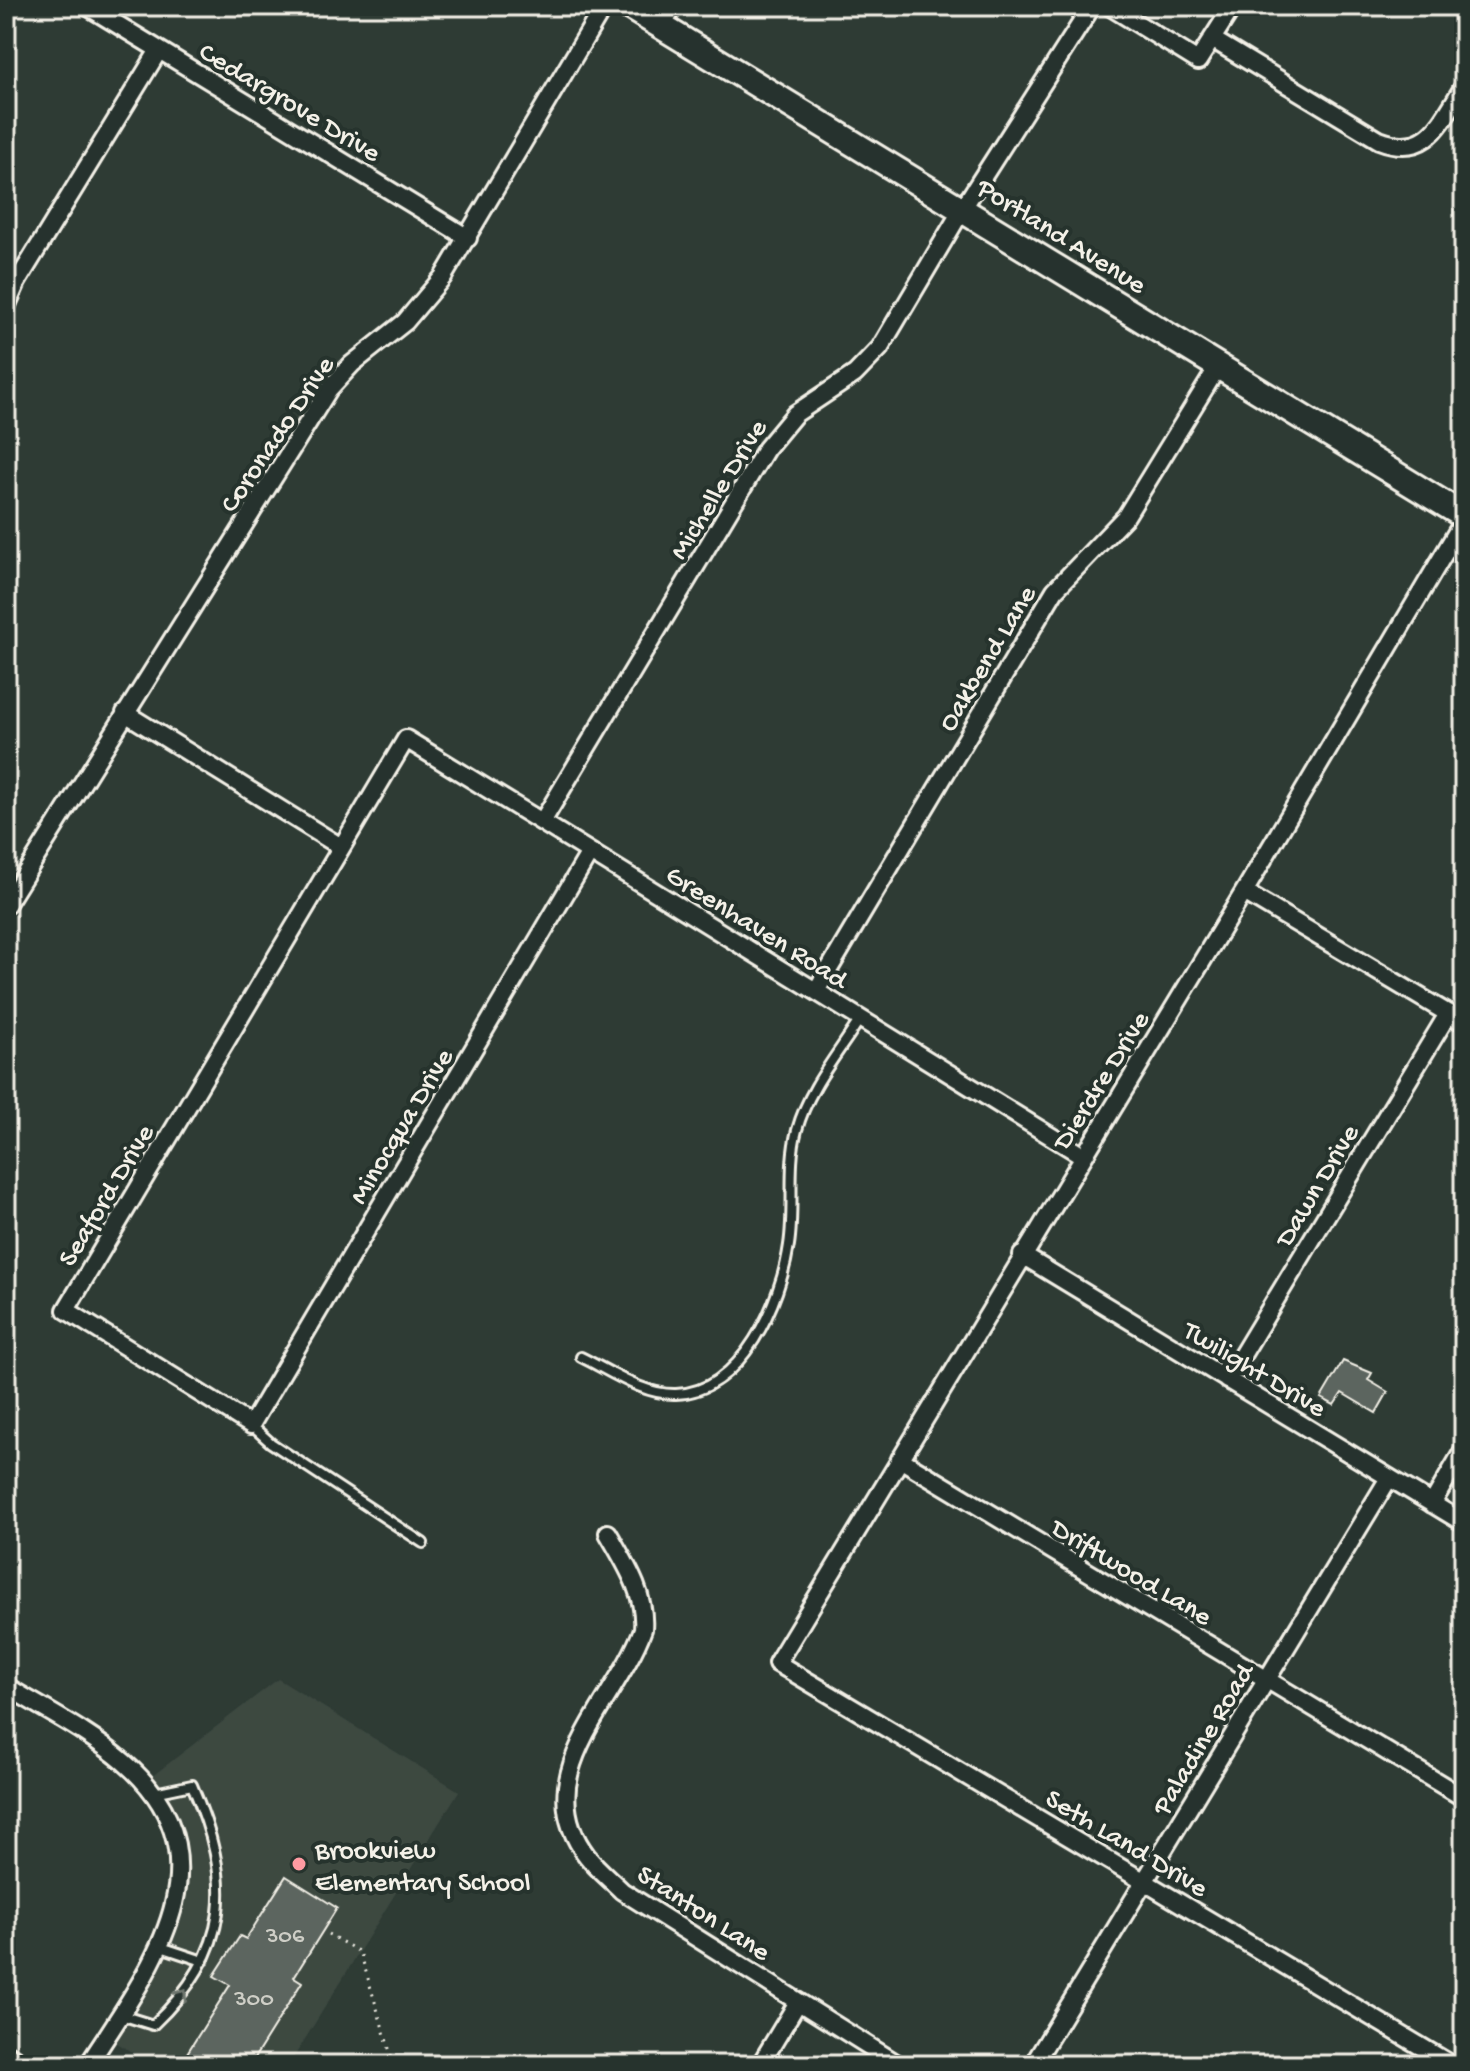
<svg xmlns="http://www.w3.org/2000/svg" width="1470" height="2071" viewBox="0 0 1470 2071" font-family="'Gochi Hand',sans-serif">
	<rect width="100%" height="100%" fill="#2e3b34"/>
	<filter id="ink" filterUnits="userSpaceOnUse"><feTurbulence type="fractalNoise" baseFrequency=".0125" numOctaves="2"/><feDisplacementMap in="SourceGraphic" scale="16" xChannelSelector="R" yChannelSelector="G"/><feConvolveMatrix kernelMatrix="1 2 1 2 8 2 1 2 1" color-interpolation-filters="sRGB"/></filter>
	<g filter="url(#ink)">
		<path fill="#3c4841" d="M278,1679l181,112 -170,274h-137l-38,-24 59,-103 11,-41 1,-23 -22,-78 -12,-19z"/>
		<path fill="#5c655e" stroke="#f4f1e8" stroke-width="2" d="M1343,1361l29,12 -4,7 20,12 -12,21 -34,-20 -8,12 -13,-7z
			M286,1876l51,32 -43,69 8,5 -52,83h-55l-11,-7 46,-73 -16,-9 26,-40 6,3z"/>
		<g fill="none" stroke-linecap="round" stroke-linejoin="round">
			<g stroke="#f4f1e8" stroke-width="14">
				<path id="service" d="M581,1357c29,14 62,38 95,37 66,-2 105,-93 113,-149 6,-38 -2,-78 8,-115 11,-41 41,-76 63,-111
					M251,1425l20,18 152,100
					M161,1947l42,14
					M121,2015l32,10c79,-75 81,-143 39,-240l-38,8"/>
			</g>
			<g stroke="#f4f1e8" stroke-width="22">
				<path id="minor" d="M87,6l381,232
					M1109,6l89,55 35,-55
					M662,26l12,-20
					M1212,39l167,101c49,19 62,-18 85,-54
					M6,307l11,-25 142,-232
					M125,713l216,134
					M542,822l224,-373 29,-35 60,-40 25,-26 83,-140 129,-202
					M590,852l-339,573 -185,-115 340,-571c226,138 451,277 677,417
					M1244,892l220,131
					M6,905l323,-516 23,-25 53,-42 38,-45 161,-271
					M816,991l239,-401 71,-74 93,-151
					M1022,1255l442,268
					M1227,1380l221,-366
					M900,1459l564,339
					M1432,1504l32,-55
					M608,1533c17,30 38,61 35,96 -27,74 -117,147 -56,227 10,13 24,24 35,35l277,174
					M6,1686c39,24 83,46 118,76 113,97 24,210 -36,303
					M6,2053l19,12
					M760,2065l38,-63
					M1033,2065l356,-587
					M1452,2065l-675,-402 467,-771 220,-372"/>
			</g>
			<g stroke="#f4f1e8" stroke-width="30">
				<path id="secondary" d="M628,6l836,510"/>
			</g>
			<path stroke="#f4f1e8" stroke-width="3" stroke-dasharray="2 6" stroke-linecap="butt" d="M328,1934l32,18 34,113"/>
			<use href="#service" stroke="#26332d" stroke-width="8"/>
			<use href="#minor" stroke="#26332d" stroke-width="16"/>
			<use href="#secondary" stroke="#26332d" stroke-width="24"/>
		</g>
		<defs><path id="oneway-chevron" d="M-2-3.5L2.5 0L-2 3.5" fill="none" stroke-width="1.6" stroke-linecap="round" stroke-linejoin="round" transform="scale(2)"/></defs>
		<use stroke="#6e766e" href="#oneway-chevron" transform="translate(182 1994) rotate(-54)"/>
	</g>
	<circle fill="#ff9aa2" stroke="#26332d" stroke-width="3" cx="299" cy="1864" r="8"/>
	<g text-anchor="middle" stroke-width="8" stroke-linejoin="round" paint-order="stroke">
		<g font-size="24" fill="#cecec6">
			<text x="285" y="1942">306</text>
			<text x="254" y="2005">300</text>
		</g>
		<g font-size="28" fill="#f4f1e8" stroke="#26332d">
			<text transform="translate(291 100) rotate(31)" y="10">Cedargrove Drive</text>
			<text transform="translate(1063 234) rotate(32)" y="10">Portland Avenue</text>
			<text transform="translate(275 433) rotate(-56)" y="10">Coronado Drive</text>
			<text transform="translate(716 488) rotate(-58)" y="10">Michelle Drive</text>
			<text transform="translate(985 657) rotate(-59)" y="10">Oakbend Lane</text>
			<text transform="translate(758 925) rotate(32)" y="10">Greenhaven Road</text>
			<text transform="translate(1099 1079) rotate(-58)" y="10">Dierdre Drive</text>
			<text transform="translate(399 1125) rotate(-59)" y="10">Minocqua Drive</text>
			<text transform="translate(1315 1184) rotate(-59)" y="10">Dawn Drive</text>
			<text transform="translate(104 1194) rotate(-59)" y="10">Seaford Drive</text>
			<text transform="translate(1256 1367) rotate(31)" y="10">Twilight Drive</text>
			<text transform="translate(1133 1570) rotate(31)" y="10">Driftwood Lane</text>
			<text transform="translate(1201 1738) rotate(-59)" y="10">Paladine Road</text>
			<text transform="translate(1128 1841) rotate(31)" y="10">Seth Land Drive</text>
			<text transform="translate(705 1911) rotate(33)" y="10">Stanton Lane</text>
		</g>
		<g font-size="28" fill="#f4f1e8" stroke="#26332d" text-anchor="start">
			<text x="315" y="1858">Brookview<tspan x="315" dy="32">Elementary School</tspan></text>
		</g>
	</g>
	<rect width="1470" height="2071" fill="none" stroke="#26332d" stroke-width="32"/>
	<rect x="16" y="16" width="1438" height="2039" fill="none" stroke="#f4f1e8" stroke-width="3" filter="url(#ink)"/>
</svg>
